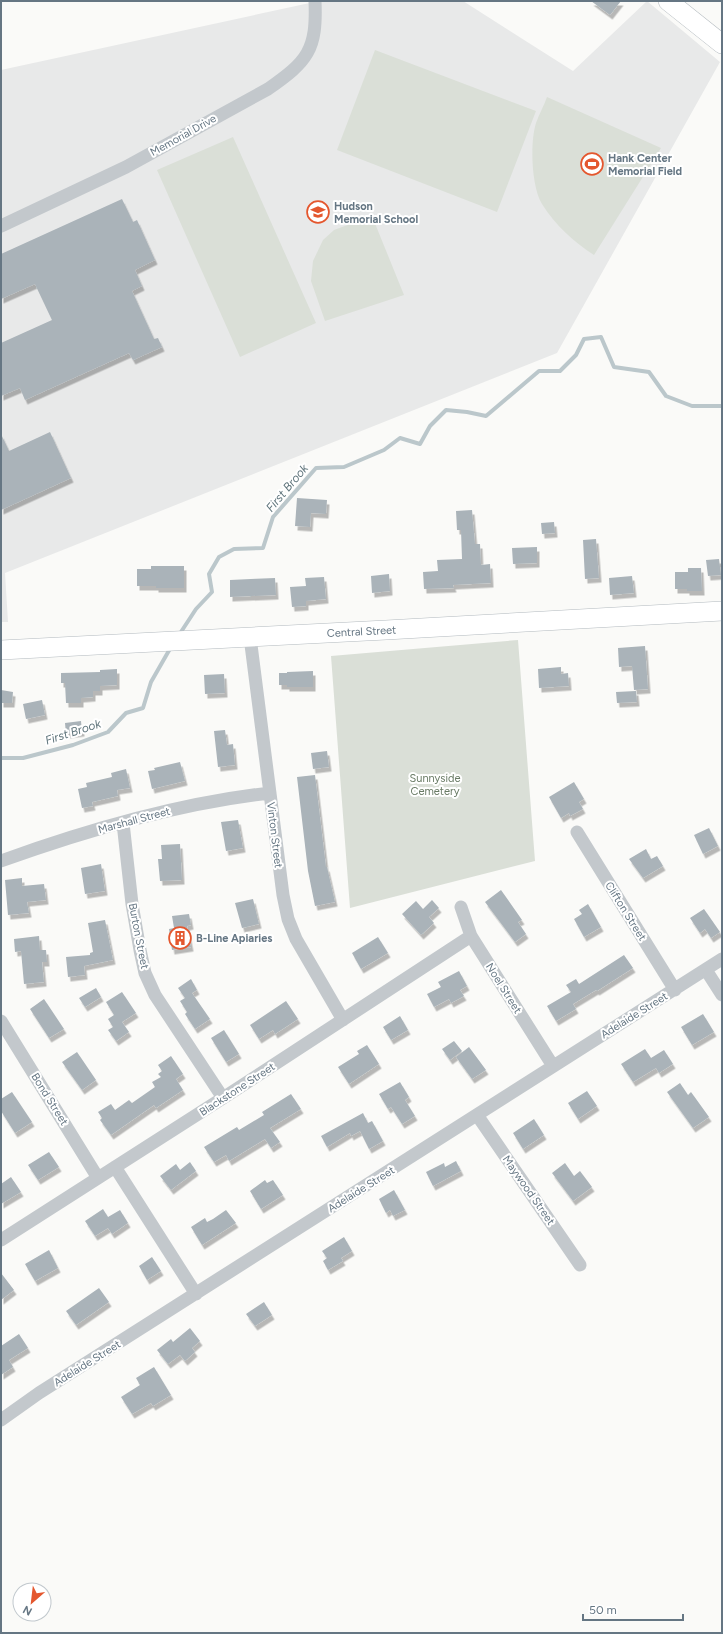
<svg xmlns="http://www.w3.org/2000/svg" width="723" height="1634" viewBox="0 0 723 1634" font-family="Figtree,sans-serif">
	<defs>
		<filter id="shadow"><feDropShadow dx="2.5" dy="4.5" stdDeviation="0" flood-color="#0004"/></filter>
	</defs>
	<rect width="100%" height="100%" fill="#fafaf8"/>
	<path fill="#e8e9e9" d="M319,1h144l110,70 74,-70 73,61 -163,291 -552,220 3,49h-7v-552z"/>
	<path fill="#dadfd7" d="M375,50l161,61 -39,101 -160,-62z
		M547,97l114,51 -67,107c-20,-13 -39,-30 -52,-51 -11,-18 -12,-62 -6,-81 3,-9 8,-17 11,-26z
		M233,137l83,186 -76,34 -83,-187z
		M372,216l32,79 -79,26 -14,-40 2,-20 10,-21 11,-10z
		M518,640l17,221 -185,47 -19,-252z"/>
	<g fill="none" stroke-linecap="round" stroke-linejoin="round">
		<path stroke="#bbc7cb" stroke-width="4" d="M179,635l17,-26 16,-17 -3,-18 10,-17 15,-8 29,-1 10,-31 43,-49 28,-1 40,-17 16,-12 20,6 10,-18 16,-16 21,2 19,4 53,-45h21l16,-16 8,-16 17,-2 13,30 35,5 17,24 26,10h30
			M1,758h22l50,-13 35,-13 18,-19 17,-5 8,-26 20,-35"/>
	</g>
	<path fill="#aab3b9" filter="url(#shadow)" d="M591,1h30l-11,14z
		M122,199l11,23 4,-2 18,40 -20,10 7,16 -10,5 22,48 4,-1 4,9 -29,13 -4,-7 -104,47 -5,-12 -19,8v-53l51,-23 -17,-36 -34,15v-45z
		M50,432l21,46 -70,32v-76l8,17z
		M297,498l30,2 -1,14 -15,-1 -1,14 -15,-1z
		M472,510l3,34h5l1,21 9,-1 1,19 -38,2 1,3 -30,1 -1,-17 15,-1 -1,-11 25,-1 -1,-29h-4l-1,-19z
		M554,522l1,11 -13,1 -1,-11z
		M596,539l3,39 -14,1 -2,-39z
		M537,547v16l-24,1 -1,-16z
		M719,559l2,16 -13,1 -2,-16z
		M151,566h33v22h-28v-2h-19v-17h14z
		M688,568h13l1,23h-15v-2h-12v-17h13z
		M389,574l1,17 -18,2 -1,-17z
		M632,576l2,17 -24,2 -1,-17z
		M324,577l2,22 -20,2v5l-14,1 -2,-20 16,-1 -1,-8z
		M275,578l1,17 -46,2v-17z
		M645,646l3,43 -14,1 -2,-24 -13,1 -1,-19z
		M561,667v7l7,-1 1,13 -30,2 -1,-19z
		M117,669v16l-17,1v5h-7v6l-12,1v5h-15l-1,-20h-4v-10l39,-1v-2z
		M313,671v16h-26v-2h-8v-12h8v-1z
		M224,674l1,19 -20,1 -1,-19z
		M1,690l12,2 -1,11h-11z
		M636,691l1,11 -20,1 -1,-11z
		M42,700l3,15 -19,4 -3,-15z
		M81,721l1,11 -16,2 -1,-11z
		M225,730l2,15 6,-1 2,21 -17,2 -4,-36z
		M327,751l2,16 -16,2 -2,-16z
		M180,762l5,19 -33,8 -4,-18 7,-1 -1,-2z
		M126,769l4,19 -13,2 1,6 -26,6 1,4 -11,2 -4,-19 9,-2 -1,-4 26,-6 -1,-4z
		M315,775l11,92h1l8,35 -20,4 -7,-35 -11,-94z
		M574,782l10,17 -5,3 4,7 -13,7 -1,-3 -8,5 -12,-21z
		M238,820l5,28 -17,3 -5,-29z
		M709,828l9,18 -15,8 -9,-19z
		M180,844l2,36 -22,1 -2,-22h4l-1,-14z
		M646,849l5,10 6,-3 6,10 -20,12 -14,-19z
		M101,864l4,27 -20,3 -4,-26z
		M22,878v8l22,-2 2,16 -19,2 2,11 -21,2 -3,-35z
		M501,890l21,30 -4,2 8,12 -11,8 -30,-40z
		M253,899l6,25 -17,4 -7,-25z
		M432,900l7,8 -10,9 5,6 -13,12 -19,-21 14,-13 7,8z
		M588,904l13,23 -17,10 -10,-18 8,-5 -3,-4z
		M704,909l16,23 -9,6 -6,-9 -5,4 -10,-15z
		M189,914l2,11 -4,1 4,21 -19,3 -3,-21 5,-1 -2,-12z
		M105,920l8,40 -29,6 1,9 -17,2 -2,-20 24,-2v-2l3,-1 -5,-29z
		M39,936l1,14h6l1,12h-5l2,20 -20,2 -3,-33 -6,1 -1,-13z
		M378,937l10,16 -27,16 -9,-16z
		M624,955l9,13 -36,23 -1,-1 -23,14 3,5 -20,12 -9,-15 24,-14 -5,-7 10,-6 3,5z
		M459,971l8,15 -7,4 4,6 -13,7 -2,-4 -15,8 -7,-13 14,-7 -3,-5z
		M191,979l6,11 -5,3 18,26 -15,10 -10,-15 2,-2 -7,-11 5,-3 -7,-10z
		M96,988l5,9 -16,10 -6,-9z
		M122,992l14,21 -14,9 7,10 -13,9 -8,-11 5,-3 -5,-8 6,-4 -8,-13z
		M44,999l20,30 -15,9 -19,-29z
		M286,1001l12,18 -23,15 -2,-4 -14,9 -9,-14z
		M703,1014l11,18 -22,13 -11,-18z
		M400,1016l8,14 -17,10 -8,-13z
		M224,1030l15,24 -13,8 -15,-24z
		M454,1041l8,10 -12,9 -8,-11z
		M367,1045l12,19 -30,20 -11,-17 21,-13 -2,-3z
		M469,1047l17,23 -14,9 -16,-22z
		M645,1049l6,9 13,-8 9,14 -14,9 -3,-5 -23,14 -12,-18z
		M77,1052l19,28 -14,10 -20,-28z
		M171,1056l12,18 -7,5 7,11 -27,18 -2,-3 -43,30 -11,-15 2,-2 -4,-6 13,-8 4,6 14,-10 3,3 23,-16 -3,-5 9,-5 -3,-3 4,-3 -4,-6z
		M400,1082l9,15 -4,3 10,16 -13,8 -11,-17 -3,2 -9,-15z
		M680,1083l8,12 3,-3 18,25 -16,11 -26,-36z
		M587,1091l10,15 -19,13 -10,-16z
		M12,1092l20,30 -17,11 -14,-22v-12z
		M291,1094l10,15 -31,19 10,14 -9,6 -6,-9 -36,22 -3,-6 -12,7 -10,-15 33,-20 2,3 25,-15 -2,-3z
		M363,1113l5,10 4,-2 11,20 -14,8 -9,-18 -9,5 -1,-3 -23,14 -6,-11z
		M534,1119l10,16 -21,14 -10,-16z
		M49,1152l10,15 -21,13 -10,-15z
		M456,1161l5,10 -28,15 -7,-14 18,-9 1,4z
		M190,1162l6,9 -25,19 -11,-14 16,-12 4,6z
		M565,1163l9,13 6,-5 12,16 -19,14 -21,-28z
		M11,1177l10,15 -20,12v-20z
		M265,1180l2,3 6,-3 10,15 -22,14 -11,-18z
		M394,1190l11,20 -12,6 -3,-6 -4,3 -7,-14z
		M103,1209l5,8 12,-7 8,13 -16,11 -4,-6 -13,8 -10,-15z
		M226,1210l10,13 -34,22 -11,-18 14,-9 2,4 6,-3z
		M344,1237l8,14 -11,7 2,3 -15,9 -5,-9 4,-3 -5,-7z
		M49,1250l9,18 -23,13 -10,-17z
		M152,1257l9,14 -14,9 -8,-14z
		M1,1273l13,17 -13,10z
		M99,1288l10,14 -33,23 -10,-14z
		M264,1302l8,13 -17,11 -9,-12z
		M190,1328l10,13 -8,7 3,4 -10,9 -5,-6 -12,9 -11,-14 14,-11 2,3z
		M19,1334l9,14 -19,12 4,7 -12,8v-29z
		M154,1367l17,28 -18,11 -2,-3 -19,11 -11,-17 19,-12 -4,-7z"/>
	<g fill="none" stroke-linecap="round" stroke-linejoin="round">
		<g stroke="#b3babf" stroke-width="20">
			<g id="secondary">
				<path d="M668,1l54,43"/>
				<path id="s1" d="M1,650l385,-20 336,-19"/>
			</g>
		</g>
		<path stroke="#c3c8cc" stroke-width="13" d="M1,226l125,-59 142,-78c40,-28 49,-39 47,-88
			M250,637l33,258 5,24 8,20 47,81
			M123,823l9,81 8,46 5,23 10,22 68,103
			M577,832l98,158
			M1,861c86,-31 178,-58 269,-68
			M461,907l10,29 82,130
			M706,970l16,25
			M1,1021l97,157
			M477,1115l103,150
			M115,1167l81,127
			M1,1240l222,-142 248,-162
			M1,1420l38,-27 683,-434"/>
		<use href="#secondary" stroke="#fff" stroke-width="19"/>
	</g>
	<defs>
		<g id="stadium-ring" transform="scale(1.15)"><circle r="9.5" fill="#fff" stroke="#e4572e" stroke-width="1.5"/><path d="M0-5a6.5 5 0 1 0 0 10a6.5 5 0 1 0 0-10ZM-3.5-1.8h7v3.6h-7Z" fill="#e4572e"/></g>
		<g id="school-ring" transform="scale(1.15)"><circle r="9.5" fill="#fff" stroke="#e4572e" stroke-width="1.5"/><path d="M0-5L7-2L0 1L-7-2ZM-4 1L0 2.5L4 1V4Q0 6-4 4Z" fill="#e4572e"/></g>
		<g id="building-ring" transform="scale(1.15)"><circle r="9.5" fill="#fff" stroke="#e4572e" stroke-width="1.5"/><path d="M-4-6H4V6H1V3H-1V6H-4ZM-2.5-4.3h1.7v1.8h-1.7ZM.8-4.3h1.7v1.8H.8ZM-2.5-1h1.7V.8h-1.7ZM.8-1h1.7V.8H.8Z" fill="#e4572e"/></g>
	</defs>
	<g fill-rule="evenodd">
		<use href="#stadium-ring" x="592" y="164"/>
		<use href="#school-ring" x="318" y="212"/>
		<use href="#building-ring" x="180" y="938"/>
	</g>
	<g text-anchor="middle" stroke-width="4" stroke-linejoin="round" paint-order="stroke">
		<g font-size="11" fill="#657683" stroke="#fff">
			<text transform="translate(183 135) rotate(-29)" y="4">Memorial Drive</text>
			<text dy="4" stroke="none"><textPath href="#s1" startOffset="361">Central Street</textPath></text>
			<text transform="translate(134 820) rotate(-15)" y="4">Marshall Street</text>
			<text transform="translate(275 835) rotate(83)" y="4">Vinton Street</text>
			<text transform="translate(626 911) rotate(58)" y="4">Clifton Street</text>
			<text transform="translate(139 936) rotate(79)" y="4">Burton Street</text>
			<text transform="translate(504 988) rotate(58)" y="4">Noel Street</text>
			<text transform="translate(634 1015) rotate(-32)" y="4">Adelaide Street</text>
			<text transform="translate(237 1089) rotate(-33)" y="4">Blackstone Street</text>
			<text transform="translate(50 1099) rotate(58)" y="4">Bond Street</text>
			<text transform="translate(361 1189) rotate(-32)" y="4">Adelaide Street</text>
			<text transform="translate(529 1190) rotate(55)" y="4">Maywood Street</text>
			<text transform="translate(87 1363) rotate(-32)" y="4">Adelaide Street</text>
		</g>
		<g font-size="11" font-weight="bold" fill="#657683" stroke="#fff" text-anchor="start">
			<text x="608" y="162">Hank Center<tspan x="608" dy="13">Memorial Field</tspan></text>
			<text x="334" y="210">Hudson<tspan x="334" dy="13">Memorial School</tspan></text>
			<text x="196" y="942">B-Line Apiaries</text>
		</g>
		<g font-size="11" fill="#687a64" stroke="#fff">
			<text x="435" y="782">Sunnyside<tspan x="435" dy="13">Cemetery</tspan></text>
		</g>
		<g font-size="12" font-style="italic" fill="#60757c" stroke="#fff">
			<text transform="translate(287 488) rotate(-50)" y="4">First Brook</text>
			<text transform="translate(73 732) rotate(-18)" y="4">First Brook</text>
		</g>
	</g>
	<rect width="723" height="1634" fill="none" stroke="#657683" stroke-width="4"/>
	<g transform="translate(32 1602) rotate(208)"><circle r="19" fill="#ffffff" stroke="#c1c8cd"/>
	<path d="M0-3L7 15L0 10L-7 15Z" fill="#e4572e"/>
	<text y="-6" font-size="11" font-weight="bold" text-anchor="middle" fill="#657683">N</text>
	</g>
	<path d="M583 1614v6h100v-6" fill="none" stroke="#657683" stroke-width="2"/>
	<text x="589" y="1614" font-size="12" fill="#657683" stroke="#ffffff" stroke-width="3" paint-order="stroke">50 m</text>
</svg>
